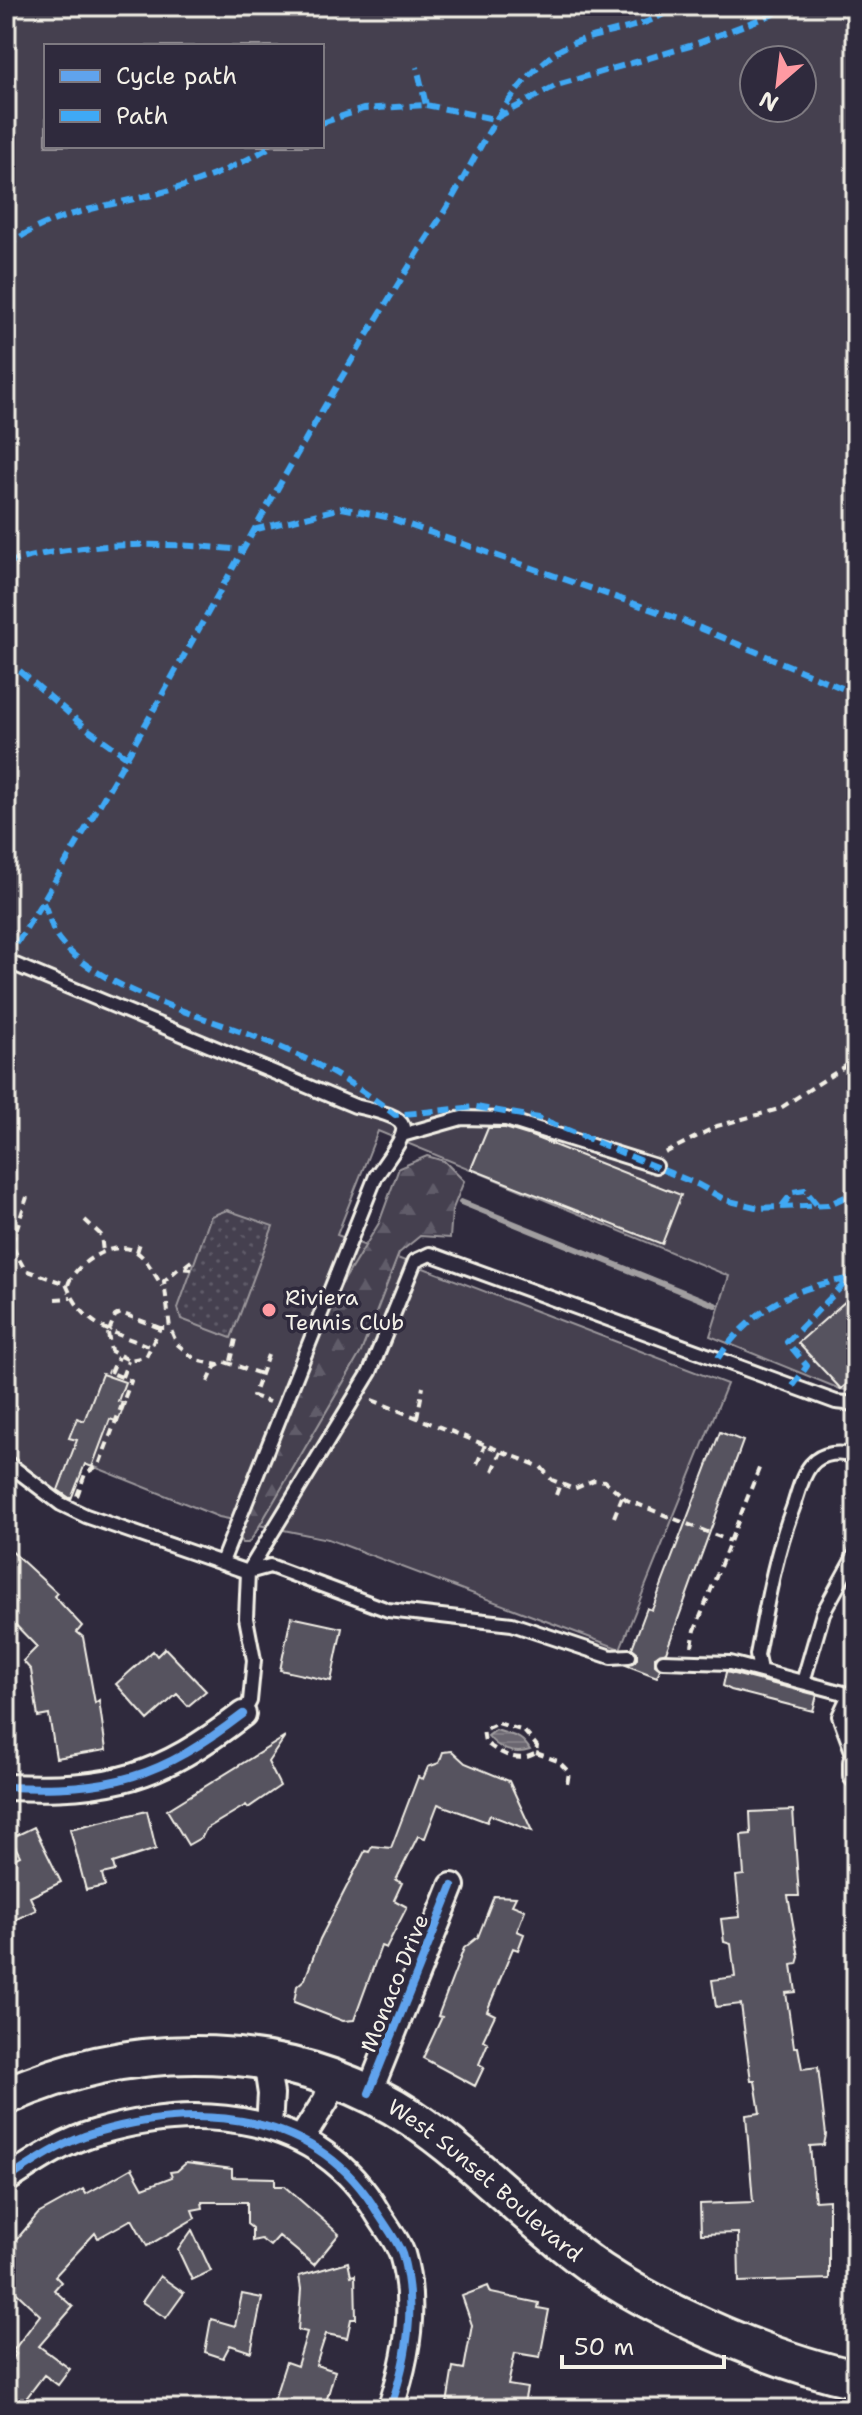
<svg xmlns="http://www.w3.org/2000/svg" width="862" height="2415" viewBox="0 0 862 2415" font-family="'Shantell Sans',sans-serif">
	<defs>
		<pattern id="forest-firs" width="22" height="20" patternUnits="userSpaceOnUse" patternTransform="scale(2)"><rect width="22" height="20" fill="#454050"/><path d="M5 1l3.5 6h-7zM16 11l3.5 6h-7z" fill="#605c69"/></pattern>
		<pattern id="park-dots" width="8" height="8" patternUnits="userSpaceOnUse" patternTransform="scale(2)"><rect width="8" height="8" fill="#454050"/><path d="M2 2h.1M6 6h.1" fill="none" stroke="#605c69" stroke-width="1.8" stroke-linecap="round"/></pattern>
		<pattern id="water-rules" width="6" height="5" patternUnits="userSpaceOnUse" patternTransform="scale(2)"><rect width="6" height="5" fill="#6a6670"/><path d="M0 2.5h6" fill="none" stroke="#807c84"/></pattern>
	</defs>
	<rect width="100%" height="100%" fill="#2f2a3d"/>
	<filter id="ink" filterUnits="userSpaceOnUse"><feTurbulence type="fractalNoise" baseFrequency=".0125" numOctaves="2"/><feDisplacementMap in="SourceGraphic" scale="16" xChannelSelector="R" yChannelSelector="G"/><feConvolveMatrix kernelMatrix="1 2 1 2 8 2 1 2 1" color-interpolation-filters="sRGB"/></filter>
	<g filter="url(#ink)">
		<path fill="#454050" stroke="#9c989c" stroke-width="2" fill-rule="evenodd" d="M6,6h850v1385l-16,-2 -130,-53 19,-60 -351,-145 -41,104 390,149 -107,265 -292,-110 -109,-22 -134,-54 -15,38 -64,-48v-471l8,-5 -8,-4zM46,46h276v100h-276zM754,60h48v48h-48z"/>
		<path fill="url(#forest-firs)" stroke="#9c989c" stroke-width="2" d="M427,1156l17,5 20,20 -12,30 -2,27 -30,-2 -21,17 -38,99 -108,185 -5,6h-6l-3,-11 93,-232 47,-77 20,-55z"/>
		<path fill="url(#park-dots)" stroke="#9c989c" stroke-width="2" d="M227,1210l46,16 -42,112 -50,-19 -3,-11 33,-92z"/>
		<path fill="url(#water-rules)" stroke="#a19ea0" stroke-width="2" d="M496,1730c16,6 25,4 34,20 -16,5 -31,0 -42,-14z"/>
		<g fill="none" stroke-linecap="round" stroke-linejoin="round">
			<path stroke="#a19ea0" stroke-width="6" d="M461,1202l254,103"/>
		</g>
		<path fill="#56525f" stroke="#f4f1e8" stroke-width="2" d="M488,1128h17l26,8 150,59 -19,49 -191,-75z
			M856,1292v84l-15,13 -43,-46z
			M102,1374l23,8 -7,19 7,2 -7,19 -8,-3 -18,48 -7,-3 -14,35 -13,-9 19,-50 -8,-2 8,-20 7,3z
			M720,1432l23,9 -77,211 -11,5v8l5,4 -3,8 -31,-12 11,-6v-7l-5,-4 15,-40 5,2z
			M6,1546l51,47 -3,3 28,30 -5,6 6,5 12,66 4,-3 7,50 -50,8 -7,-43 -11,2 -7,-47 -8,-9 14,-14 -31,-32z
			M291,1617l51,11 -11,53 -51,-11z
			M165,1648l41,43 -18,15 -11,-12 -29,26 -32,-36 37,-33 4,5z
			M726,1672l91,23 -4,16 -82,-21 -8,-4z
			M285,1737l-17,25 12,24 -32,22 -2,-3 -40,24 -4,8 -14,8 -21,-35z
			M452,1751l13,12 44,18 23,50 -42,-16 -3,7 -49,-18 -13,34 -7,-2 -22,44 6,3 -8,17 13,7 -21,41 -5,-2 -27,74 -11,1 -49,-19 3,-16 8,-7 15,-40 45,-88 4,1 3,-6 19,2 27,-71 5,2 5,-12 11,-4 4,-11z
			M793,1810l6,86h-11l11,61 -2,7 -5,1 4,27 -10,1 8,54h4l4,22 16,-2 8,68 -2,10 -14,1 5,55 14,-1v79l-90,3 -1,-49 -37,1 -1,-30 53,-2 -7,-87 14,-2 -5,-32h-4l-10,-77 -25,3 -4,-27 23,-3 -4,-33 -7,-2 -3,-23 19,-2 -4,-41 8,-1 -3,-40 10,-1 -1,-22z
			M147,1811l9,38 -43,14 2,8 -13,3 3,12 -19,4 -16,-61z
			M34,1827l27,55 -31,15 6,13 -30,14v-61l14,-7 -9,-18z
			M494,1896l22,1 -4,8 13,5 -8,21 7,3 -6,16 -5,-2 -26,63 8,4 -12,25 5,3 -9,21 5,3 -9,19 -52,-28 19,-41 -4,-1 26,-68 14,-11z
			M186,2163l46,6v8l43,1v8h9l55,48 -25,31 -35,-29 -9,10 -9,-7 -9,2v-13l-5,-4v-22h-45l1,6 -11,2 3,8 -48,28 -15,-27 -34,19 -3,-5 -40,43 6,6 -7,8 19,17 -34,39 31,23 -12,16 -14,-10 -26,34h-12v-41l10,-14 -3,-3 27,-36 -34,-32v-24l9,-9 -4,-4 27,-32 45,-25 3,5 46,-26 11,20 29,-11 -2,-5 7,-1z
			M192,2230l19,41 -19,9 -14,-30z
			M348,2262l3,14 4,-1 1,44h-5l-4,19 -21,-4 -10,31 19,6 -11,38h-53l15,-47 11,4 10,-34 -9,-2 3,-41 -2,-13z
			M160,2276l24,17 -18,25 -24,-16z
			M488,2286l3,7 48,10 -1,5 11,2 -9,47 -25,-4 -7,32 19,3 -4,21h-49l-27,-5 6,-37 11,2 8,-44 -10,-29z
			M242,2294l20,4 -11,54 -21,-7 -7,13 -18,-6 6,-33 24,7z"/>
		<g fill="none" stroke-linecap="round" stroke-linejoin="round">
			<g stroke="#f4f1e8" stroke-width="18">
				<path id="service" d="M6,961l349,145c65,14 56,20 21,70l-154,386
					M402,1135l60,-17 44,1 150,47
					M6,1462l55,42 25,12 162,56 22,-6 118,44 124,14 99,33 18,-1
					M663,1661l67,2 125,33 1,-4
					M760,1670l-3,-15c10,-52 18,-101 37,-150 4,-13 8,-29 17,-40 11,-13 30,-14 45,-8
					M803,1682l20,-69 33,-60
					M243,1714l7,-13 4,-41 -8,-42 2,-46 122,-200 45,-111 15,-7 406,148 20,2
					M856,1762l-17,-46 8,-17 9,-2"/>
			</g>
			<g stroke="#f4f1e8" stroke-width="30">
				<path id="minor" d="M856,1762v13
					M6,1787c107,4 152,-8 237,-73
					M266,2061l5,33 -2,32
					M369,2093l83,-207
					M302,2138l24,-38 7,-21
					M6,2180c29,-19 58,-39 91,-48 103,-30 221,-20 280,80 8,13 20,28 25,42 15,50 5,106 -12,155"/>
			</g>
			<g stroke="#f4f1e8" stroke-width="42">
				<g id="secondary">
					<path id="s1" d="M6,2096c130,-58 285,-58 406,22 67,45 121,107 188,153 68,45 176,91 256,108"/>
				</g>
			</g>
			<path stroke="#f4f1e8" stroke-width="4" stroke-dasharray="8 6" stroke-linecap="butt" d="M665,1153l52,-27 62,-17 76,-49
				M85,1220l16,15 2,17
				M6,1235l19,35 41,14c18,43 44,47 85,63
				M12,1243l15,-46
				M137,1252l4,-12
				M6,1258l9,-2
				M185,1266l9,-7
				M192,1269l-13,-1 -15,13 6,47 7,16 19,16 22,5
				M68,1285c6,-21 45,-46 67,-34 11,6 20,24 27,35
				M55,1299l16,-1
				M109,1331l6,-15 6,-3 39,15
				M108,1333l3,18 18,9 17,-3 14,-29h10
				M268,1355l-15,41 16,6
				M231,1361l5,-22
				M111,1373l7,-16
				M122,1377l6,-16
				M208,1382l7,-15 10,-5 36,12
				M372,1400l169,67 11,13 22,9 20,-9 11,1 22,19 103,41
				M417,1418l6,-31
				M477,1464l8,-19
				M493,1471l8,-19
				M556,1495l4,-11
				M77,1496l8,-22 14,-9 32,-84 -24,-10
				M614,1517l8,-20
				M692,1646l3,-16 65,-164
				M498,1723l26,8 13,15 -1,7c-17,11 -36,1 -51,-11l-2,-12z
				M536,1753l22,8 11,11 -2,13"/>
			<use href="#service" stroke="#2f2a3d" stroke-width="12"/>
			<use href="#minor" stroke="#2f2a3d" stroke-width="24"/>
			<use href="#secondary" stroke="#2f2a3d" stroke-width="36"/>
			<path stroke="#3fa9f5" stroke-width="6" stroke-dasharray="12 6" stroke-linecap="butt" d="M426,105l68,14 63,-34 133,-39 104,-40
				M322,123l41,-14 63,-4 -9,-38
				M6,247c50,-40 122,-42 181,-62 30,-10 57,-23 85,-39
				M253,530l89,-22 44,9 295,103 175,74
				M6,563c75,-22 159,-21 236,-13
				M6,659l80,69 41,29
				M43,903c7,12 8,27 17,38 37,46 132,72 185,92 54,20 105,46 150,82l81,-8 63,11 160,67 26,15 35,8 68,-3 28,-13
				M7,959c152,-242 276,-500 432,-739 38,-59 55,-117 111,-163 23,-20 56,-22 84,-31 16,-4 30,-12 44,-20
				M782,1206l11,-14 12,-2 13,16
				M718,1358c34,-48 73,-71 131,-79
				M793,1386l14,-20 -20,-24 63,-64"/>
			<g stroke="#2f2a3d" stroke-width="13">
				<path id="cycleway" d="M6,1787c107,4 152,-8 237,-73
					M369,2093l83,-207
					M6,2180c29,-19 58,-39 91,-48 103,-30 221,-20 280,80 8,13 20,28 25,42 15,50 5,106 -12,155"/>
			</g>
			<use href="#cycleway" stroke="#60a3ed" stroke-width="8"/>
		</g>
	</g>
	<circle fill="#ff9aa2" stroke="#2f2a3d" stroke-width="3" cx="269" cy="1310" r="8"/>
	<g text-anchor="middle" stroke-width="7" stroke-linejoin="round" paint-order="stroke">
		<g font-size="22" fill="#f4f1e8" stroke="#2f2a3d" text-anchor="start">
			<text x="285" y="1305">Riviera<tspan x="285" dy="25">Tennis Club</tspan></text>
		</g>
		<g font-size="22" fill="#f4f1e8" stroke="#2f2a3d">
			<text transform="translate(394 1983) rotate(-68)" y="8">Monaco Drive</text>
			<text dy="8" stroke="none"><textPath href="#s1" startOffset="520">West Sunset Boulevard</textPath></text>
		</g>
	</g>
	<rect width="862" height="2415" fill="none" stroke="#2f2a3d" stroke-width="32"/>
	<rect x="16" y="16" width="830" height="2383" fill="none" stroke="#f4f1e8" stroke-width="3" filter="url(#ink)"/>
	<rect x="44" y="44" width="280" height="104" fill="#2f2a3d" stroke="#7e7a81" stroke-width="2"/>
	<rect x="60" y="70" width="40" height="12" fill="#60a3ed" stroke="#7e7a81" stroke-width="2"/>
	<text x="116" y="84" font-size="24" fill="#f4f1e8">Cycle path</text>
	<rect x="60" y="110" width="40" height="12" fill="#3fa9f5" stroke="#7e7a81" stroke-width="2"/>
	<text x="116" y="124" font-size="24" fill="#f4f1e8">Path</text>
	<g transform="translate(778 84) rotate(208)"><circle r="38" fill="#2f2a3d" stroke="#7e7a81" stroke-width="2"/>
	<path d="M0-6L14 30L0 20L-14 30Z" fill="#ff9aa2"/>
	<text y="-12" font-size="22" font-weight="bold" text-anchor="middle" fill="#f4f1e8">N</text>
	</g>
	<path d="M562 2355v12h162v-12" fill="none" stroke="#f4f1e8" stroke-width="4"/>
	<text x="574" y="2355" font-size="24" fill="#f4f1e8" stroke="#2f2a3d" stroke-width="6" paint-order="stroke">50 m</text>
</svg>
